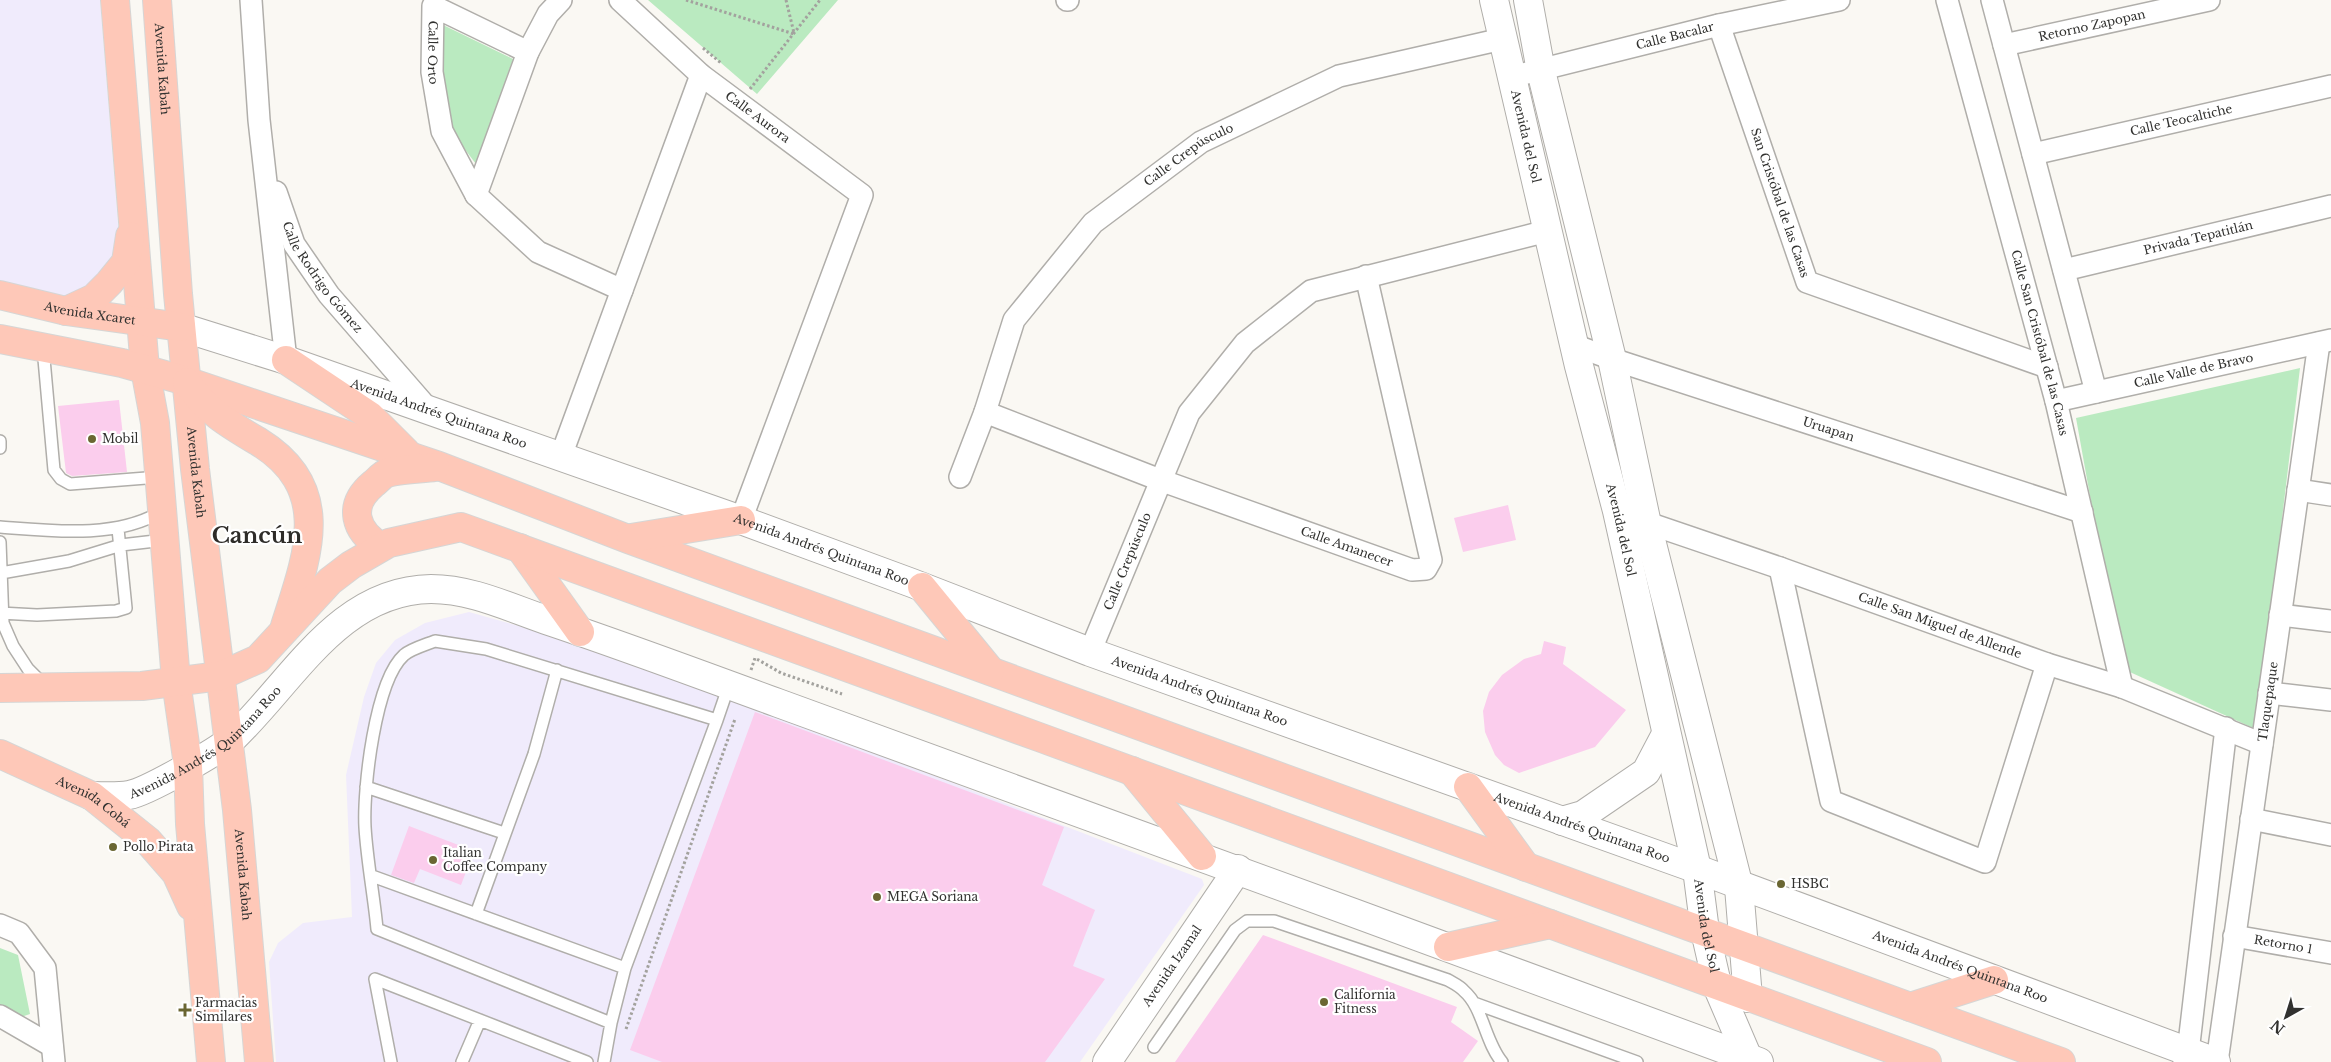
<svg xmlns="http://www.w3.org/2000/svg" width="2331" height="1062" viewBox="0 0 2331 1062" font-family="'Libre Baskerville',serif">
	<rect width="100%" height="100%" fill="#faf8f3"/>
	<path fill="#f0ebfc" d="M0,0h100l20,249 -4,16 -50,37 -66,-18z
		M469,612l127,36 142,52 464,179 2,6 -124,177h-804l-7,-100 9,-19 25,-20 49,-6 -6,-142 18,-78 12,-34 19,-23 30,-17z"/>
	<path fill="#baeac0" d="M648,0h190l-81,94z
		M439,23l74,36 -37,105 -22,-29 -12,-54z
		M2300,368l-24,201 -23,159 -132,-60 -45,-250z
		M0,948l18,7 12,59 -12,4 -18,-11z"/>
	<path fill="#fbcded" d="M119,400l8,72 -55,4 -6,-3 -8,-67z
		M1508,505l8,35 -53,12 -9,-34z
		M1544,641l22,6 -3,17 63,46 -31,37 -76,26 -15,-8 -9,-10 -10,-23 -2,-21 6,-19 13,-17 22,-16 17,-5z
		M755,712l309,115 -22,58 53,25 -22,56 32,13 -60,83h-383l-32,-12z
		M409,826l65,25 -13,34 -41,-16 -6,14 -23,-8z
		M1263,935l194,72 -6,15 27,19 -15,21h-288z"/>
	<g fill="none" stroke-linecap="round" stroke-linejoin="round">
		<g stroke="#b0aeaa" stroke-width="14">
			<path id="service" d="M43,348l11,122 7,9 9,5 89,-7
				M0,441v7
				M0,527c52,4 117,12 162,-16
				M0,542l3,81 10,23 15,23 15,15
				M1,573l68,-12 52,-16 43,-5
				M0,613l37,2 79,-4 10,-3 -8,-79
				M435,641l51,8 231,71 -92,248 -14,55 -234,-94c-3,-33 -10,-68 -12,-102 -2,-38 10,-146 39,-172 7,-6 21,-10 31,-14z
				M717,720l12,-35
				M366,787l138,46
				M372,876l253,92
				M476,914l58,-160 23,-84
				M1474,1003l163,59
				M1154,1047l81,-117 12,-9h27l174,59c5,3 12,6 16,11 19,16 21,51 38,71
				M391,1062l-16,-83 212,83
				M462,1062l18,-42
				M604,1062l7,-39"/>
		</g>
		<g stroke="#b0aeaa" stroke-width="24">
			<g id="minor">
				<path d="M251,0l8,120 27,240"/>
				<path id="s1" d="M620,0l81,75 161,120 -121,325"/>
				<path d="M1067,0h1"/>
				<path id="s2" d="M1947,0l109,401 66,286"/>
				<path d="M1992,0l104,392"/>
				<path id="s3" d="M1719,25l88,257 240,85"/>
				<path id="s4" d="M2004,45l205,-45"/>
				<path id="s5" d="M528,52l-95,-46 -1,66 10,59 34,64 62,57 84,38"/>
				<path id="s6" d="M1511,77l208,-52 120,-25"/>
				<path id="s7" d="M2033,154l298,-68"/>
				<path id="s8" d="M276,192l18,52 35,51 100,115"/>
				<path d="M476,195l52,-143 20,-38 13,-14"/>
				<path id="s9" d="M2064,270l267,-64"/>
				<path id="s10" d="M1574,345l38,14 470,153"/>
				<path id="s11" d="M2056,401l275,-61"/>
				<path id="s12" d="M985,412l175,68 252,90 14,-1 5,-9 -65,-284"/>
				<path d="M561,456l140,-381"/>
				<path id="s13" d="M960,477l25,-65 29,-92 79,-97 108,-81 138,-66 163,-37"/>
				<path d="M2298,490l33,5"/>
				<path id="s14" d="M1636,519l144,49 267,96 75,23 140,57"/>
				<path d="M1780,568l51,233 154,61 62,-198"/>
				<path d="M2280,615l51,6"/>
				<path id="s15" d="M1090,652l99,-239 56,-70 66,-52 236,-60"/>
				<path d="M2269,693l62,7"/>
				<path d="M2251,819l80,16"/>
				<path d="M0,925l19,8 26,35 9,94"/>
				<path id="s16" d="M2234,936l97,17"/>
				<path d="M0,1016l52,30"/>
				<path d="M2184,1062l4,-10 38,-324"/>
				<path id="s17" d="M2217,1062l102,-719"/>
			</g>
		</g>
		<g stroke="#b0aeaa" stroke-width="30">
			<g id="tertiary">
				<path id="s18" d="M1494,0l85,366 38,145 80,358 8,62 13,57 30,70"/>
				<path d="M1528,0l13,71 71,288 35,165 92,363 9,111"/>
				<path id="s19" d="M181,327l105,33 455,160 171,63 178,69 607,217 519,193"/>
				<path id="s20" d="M92,796c12,0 25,1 37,-1 18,-3 89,-44 104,-57 59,-56 106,-148 198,-149 40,0 77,18 115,31 78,26 155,55 232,83 328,118 654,239 981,359"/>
				<path d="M1562,821l21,-6 63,-43 20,-38"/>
				<path id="s21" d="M1107,1062l131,-193"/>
			</g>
		</g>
		<g stroke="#d6d6d5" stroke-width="30">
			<g id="primary">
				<path d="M115,0l30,369 10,54 21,258 12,84 2,59 21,238"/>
				<path id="s22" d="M157,0l21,294 17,175 42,341 22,252"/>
				<path id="s23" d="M0,295l66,16 115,16"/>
				<path d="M66,311l28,-13 15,-15 17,-21 4,-26"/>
				<path d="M0,339l122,24 64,18 253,85 189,73 1433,523"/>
				<path d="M286,360l84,56 36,36"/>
				<path d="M187,382c17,28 45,44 72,60 76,47 48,115 26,184"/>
				<path d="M631,538l110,-18"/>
				<path d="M381,547c-26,-16 -34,-41 -8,-63 4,-3 8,-8 12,-10 11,-5 37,-5 50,-7"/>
				<path d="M520,548l60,84"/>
				<path d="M922,587l68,83"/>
				<path d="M0,688l142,-2 78,-10 38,-17 72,-78 21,-16 38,-22 72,-16c490,175 976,359 1466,535"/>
				<path id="s24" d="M0,754l92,42 56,45 28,32 15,33"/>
				<path d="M1132,771l70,85"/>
				<path d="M1468,787l58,80"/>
				<path d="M1448,947l102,-23"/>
				<path d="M1910,1007l84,-27"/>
			</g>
		</g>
		<path stroke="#a3a29e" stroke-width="3" stroke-dasharray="2.5 2.5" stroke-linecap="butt" d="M686,0l108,34
			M786,0l8,33
			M703,48l18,15
			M750,89l70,-89
			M751,670l4,-12 26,15 61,21
			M626,1029l109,-310"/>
		<use href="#service" stroke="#fff" stroke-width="11"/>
		<use href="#minor" stroke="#fff" stroke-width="21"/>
		<use href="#tertiary" stroke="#fff" stroke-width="28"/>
		<use href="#primary" stroke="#fec8b8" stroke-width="28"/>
	</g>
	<g fill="#6a6632" stroke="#fff" stroke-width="2">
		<circle cx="92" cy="439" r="5"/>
		<circle cx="113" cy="847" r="5"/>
		<circle cx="433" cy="860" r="5"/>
		<circle cx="1781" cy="884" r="5"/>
		<circle cx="877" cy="897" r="5"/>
		<circle cx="1324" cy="1002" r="5"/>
		<path d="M182.5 1002.5h5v5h5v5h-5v5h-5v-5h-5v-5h5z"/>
	</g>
	<g text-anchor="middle" stroke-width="4.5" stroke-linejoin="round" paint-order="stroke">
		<g font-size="12" fill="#31312f" stroke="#fff">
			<text dy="4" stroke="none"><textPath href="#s4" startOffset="90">Retorno Zapopan</textPath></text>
			<text dy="4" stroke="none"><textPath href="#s6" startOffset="169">Calle Bacalar</textPath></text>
			<text dy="4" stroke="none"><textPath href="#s5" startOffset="152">Calle Orto</textPath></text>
			<text dy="4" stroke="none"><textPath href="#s22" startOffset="69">Avenida Kabah</textPath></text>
			<text dy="4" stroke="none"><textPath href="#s1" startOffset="181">Calle Aurora</textPath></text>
			<text dy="4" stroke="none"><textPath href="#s7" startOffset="152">Calle Teocaltiche</textPath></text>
			<text dy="4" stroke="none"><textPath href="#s18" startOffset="140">Avenida del Sol</textPath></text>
			<text dy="4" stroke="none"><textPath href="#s13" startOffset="409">Calle Crepúsculo</textPath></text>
			<text dy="4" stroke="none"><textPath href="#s3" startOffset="188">San Cristóbal de las Casas</textPath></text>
			<text dy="4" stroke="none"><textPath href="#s9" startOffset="138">Privada Tepatitlán</textPath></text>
			<text dy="4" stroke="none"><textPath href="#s8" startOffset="98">Calle Rodrigo Gómez</textPath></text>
			<text dy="4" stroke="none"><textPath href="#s23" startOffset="92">Avenida Xcaret</textPath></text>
			<text dy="4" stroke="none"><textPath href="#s2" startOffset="355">Calle San Cristóbal de las Casas</textPath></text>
			<text dy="4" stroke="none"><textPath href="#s11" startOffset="141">Calle Valle de Bravo</textPath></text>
			<text dy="4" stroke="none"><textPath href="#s19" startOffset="272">Avenida Andrés Quintana Roo</textPath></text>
			<text dy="4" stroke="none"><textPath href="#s10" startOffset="268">Uruapan</textPath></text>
			<text dy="4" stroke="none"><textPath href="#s22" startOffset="474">Avenida Kabah</textPath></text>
			<text dy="4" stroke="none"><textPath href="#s18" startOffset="545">Avenida del Sol</textPath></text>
			<text dy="4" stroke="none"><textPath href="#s12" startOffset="386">Calle Amanecer</textPath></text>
			<text dy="4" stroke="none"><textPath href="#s19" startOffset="678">Avenida Andrés Quintana Roo</textPath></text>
			<text dy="4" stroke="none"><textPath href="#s15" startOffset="98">Calle Crepúsculo</textPath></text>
			<text dy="4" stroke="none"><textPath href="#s14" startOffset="322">Calle San Miguel de Allende</textPath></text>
			<text dy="4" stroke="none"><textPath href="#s19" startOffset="1082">Avenida Andrés Quintana Roo</textPath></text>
			<text dy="4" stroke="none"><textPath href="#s17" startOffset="364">Tlaquepaque</textPath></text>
			<text dy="4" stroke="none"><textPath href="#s20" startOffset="131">Avenida Andrés Quintana Roo</textPath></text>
			<text dy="4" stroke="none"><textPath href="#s24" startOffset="105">Avenida Cobá</textPath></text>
			<text dy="4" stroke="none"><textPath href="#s19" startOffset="1488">Avenida Andrés Quintana Roo</textPath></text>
			<text dy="4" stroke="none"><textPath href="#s22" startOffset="879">Avenida Kabah</textPath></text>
			<text dy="4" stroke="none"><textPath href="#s18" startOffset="950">Avenida del Sol</textPath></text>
			<text dy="4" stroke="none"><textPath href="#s16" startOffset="50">Retorno 1</textPath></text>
			<text dy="4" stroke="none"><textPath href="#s21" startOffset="116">Avenida Izamal</textPath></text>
			<text dy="4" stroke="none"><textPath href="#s19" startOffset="1891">Avenida Andrés Quintana Roo</textPath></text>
		</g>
		<g font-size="12" fill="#31312f" stroke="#fff" text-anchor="start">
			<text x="102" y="443">Mobil</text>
			<text x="123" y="851">Pollo Pirata</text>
			<text x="443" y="857">Italian<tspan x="443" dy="14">Coffee Company</tspan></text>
			<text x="1791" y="888">HSBC</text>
			<text x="887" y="901">MEGA Soriana</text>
			<text x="1334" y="999">California<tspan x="1334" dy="14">Fitness</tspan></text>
			<text x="195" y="1007">Farmacias<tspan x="195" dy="14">Similares</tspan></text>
		</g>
		<g font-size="22" font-weight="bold" fill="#2e2c29" stroke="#fff">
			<text x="257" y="543">Cancún</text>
		</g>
	</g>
	<g transform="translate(2286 1017) rotate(219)" stroke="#ffffff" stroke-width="4" paint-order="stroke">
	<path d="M0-4L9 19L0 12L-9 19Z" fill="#31312f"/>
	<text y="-8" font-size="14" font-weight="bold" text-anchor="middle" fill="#31312f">N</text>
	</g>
</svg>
